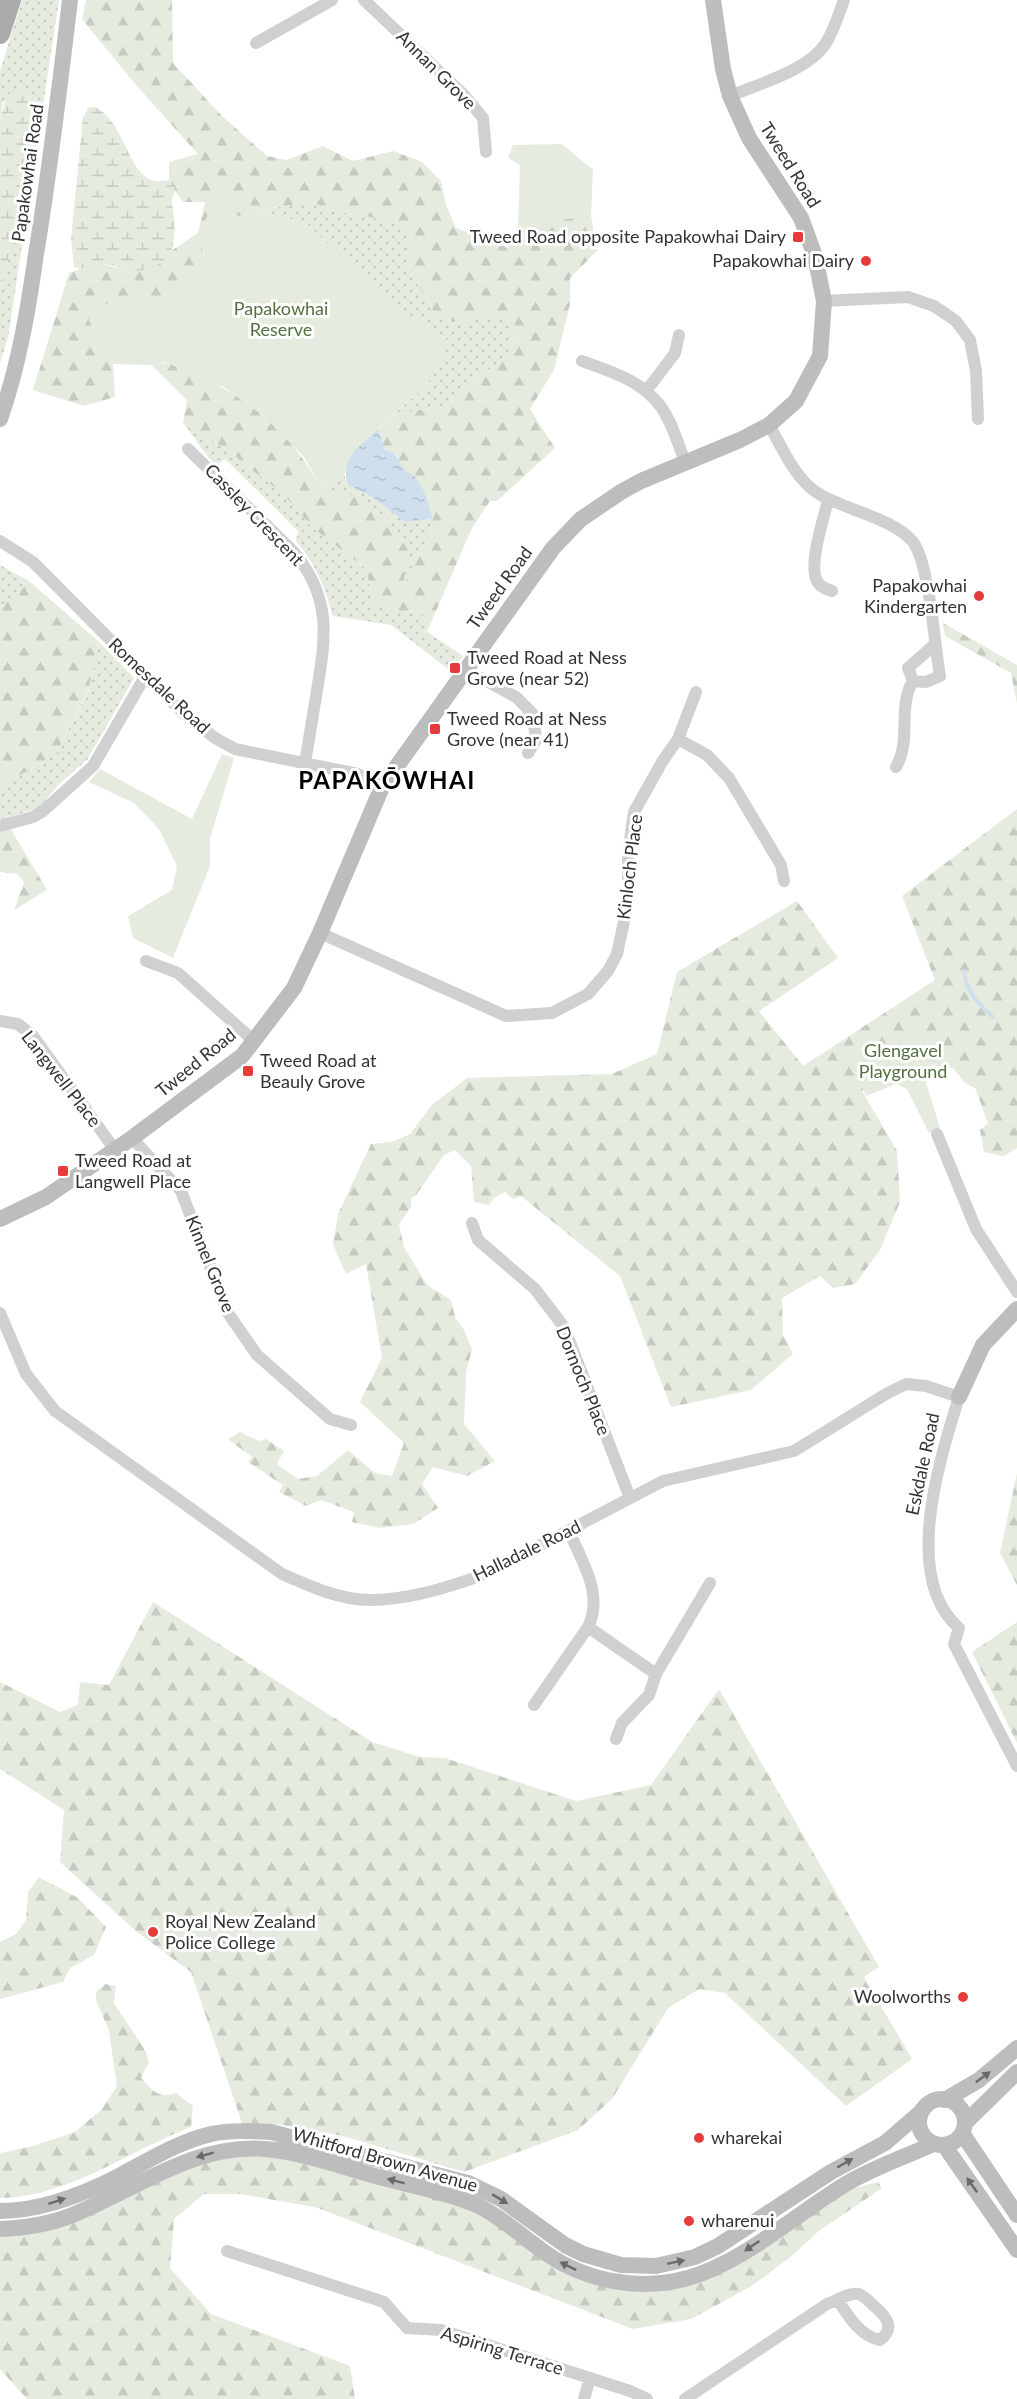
<svg xmlns="http://www.w3.org/2000/svg" width="1017" height="2399" viewBox="0 0 1017 2399" font-family="Lato,sans-serif">
	<defs>
		<pattern id="grass-dots" width="8" height="8" patternUnits="userSpaceOnUse" patternTransform="scale(1.5)"><rect width="8" height="8" fill="#e5ecdf"/><path d="M2 2h.1M6 6h.1" fill="none" stroke="#c5cbc0" stroke-width="1.8" stroke-linecap="round"/></pattern>
		<pattern id="forest-firs" width="22" height="20" patternUnits="userSpaceOnUse" patternTransform="scale(1.5)"><rect width="22" height="20" fill="#e5ecdf"/><path d="M5 1l3.5 6h-7zM16 11l3.5 6h-7z" fill="#c5cbc0"/></pattern>
		<pattern id="wetland-marsh" width="20" height="14" patternUnits="userSpaceOnUse" patternTransform="scale(1.5)"><rect width="20" height="14" fill="#e5ecdf"/><path d="M1 5h8M5 5V1M11 12h8M15 12V8" fill="none" stroke="#c5cbc0"/></pattern>
		<pattern id="water-ripples" width="26" height="14" patternUnits="userSpaceOnUse" patternTransform="scale(1.5)"><rect width="26" height="14" fill="#cfdfee"/><path d="M2 4q2-2 4 0t4 0M15 11q2-2 4 0t4 0" fill="none" stroke="#b2c0cd"/></pattern>
	</defs>
	<rect width="100%" height="100%" fill="#fff"/>
	<path fill="url(#grass-dots)" d="M22,0h37l-51,338 -8,25v-74l6,-17 21,-130v-25l3,-16 -3,-9 -3,-3 -21,13 -3,18v-49z
		M312,202l21,10 25,2 48,12 4,47 20,30 5,13 30,6 23,-7 21,6 5,18 -7,18 -26,18 -34,30 -54,10 34,-31 22,-43 -60,-39 -82,-78 -48,-14z
		M183,423l40,24 61,48 29,33 53,41 8,35 26,8 22,-1 5,21 36,24 -11,16 -61,-47 -58,-9c-8,-28 -17,-52 -37,-75l2,-10 -73,-72 -9,6c-13,-12 -21,-28 -33,-42z
		M344,475l4,10 21,10 36,27 28,-3 -5,21 -8,9 -20,45 -77,-105z
		M0,565l29,16 -29,26z
		M98,641l36,37 -47,82 -28,24 -20,24 -39,12v-33l56,-33 33,-64z"/>
	<path fill="url(#forest-firs)" d="M86,0h86l1,63 48,52 46,41 19,4 37,-14 30,15 40,-10 29,11 19,19 5,24 10,23 52,20 10,-21 73,-12 6,36 -27,27v26l-16,66 -24,39 25,39 -58,53h-7l-18,27 -45,104 -5,-21 -22,1 -26,-8 -8,-35 -53,-41 -29,-33 -61,-48 -40,-24 4,-23 -36,-35c20,-5 25,1 43,9 60,26 96,60 129,115l34,7 31,23 21,33 -7,38 18,-42 8,-8 5,-22 -19,-43 -10,-5 -10,-17 -9,-3 -7,-21 15,-14 54,-10 34,-30 26,-18 7,-18 -5,-18 -21,-6 -23,7 -18,-2 -12,-4 -5,-13 -20,-30 -5,-47 -47,-12 -25,-2 -21,-10 -53,8 -7,10 -24,-7 -28,22 5,26 -14,25 -29,14h-26l-19,5 -28,15 24,44 2,33 -31,9 -51,-16 36,-117c21,-8 34,-12 55,-2l42,-14 5,-6 27,-18 7,-31h-22l-14,-19v-21l29,-8 -63,-70 -53,-65z
		M29,581l69,60 -9,48 -33,65 -56,33v-180z
		M943,623l74,42v39l-6,-31 -66,-37z
		M1017,809v339l-13,8 -20,-4 -4,-22 8,-7 -13,-35 -10,-5 -12,-15 -21,-3 -18,-35 -52,61 35,60 3,51 -20,48 -25,34 -22,4 -13,-12 -38,22 1,37 10,19 -42,36 -80,17 -51,-131 -99,-80 -8,3 -8,-7 -11,6 -5,7 -15,-3 -3,-36 -16,-16 -11,5 -28,40 -5,3v9l-12,17 5,23 23,38 24,15 4,17 9,13 8,19 -6,23 -2,52 31,37 -28,15 -34,-9 -11,17 16,24 -25,16 -33,4 -28,-6 2,-10 -33,-12 -15,6 -27,-14 4,-7 -35,-23 4,-5 -24,-18 12,-7 19,9 7,-2 18,12 -7,13 21,15 19,-3 31,-26 27,23 17,3 12,-33 -44,-41 22,-44 -16,-94 -20,10 -13,-29 5,-31 33,-70 21,-2 18,-8 22,-29 35,-27 145,-4 45,-20 20,-82 120,-71 41,57 -79,53 44,55 132,-86 -33,-84z
		M10,828l37,62 -33,20 10,-28 -6,-8 -18,-2v-41z
		M1017,1473v112l-17,-32z
		M153,1602l219,140 48,15 25,1 131,43 75,-16 68,-96 160,278 -15,10 48,82 -66,47 -121,-113 -26,-4 -31,19 -56,91 -34,31 -114,42 -121,-36 -61,-11 -40,-2 -51,-151 -54,-40 -77,-70 4,-52 -64,-41v-87l60,30 18,-7 2,-23 29,3z
		M1017,1622v121l-45,-91z
		M39,1877l39,21 28,29 -12,28 -24,13 -7,14 -63,17v-57l16,-8 10,-14 2,-28z
		M105,1984l11,2 -2,17 32,49 3,10 -8,16c14,14 15,20 35,15l17,13 -2,21c-63,24 -122,70 -191,71v-45l33,-7 42,-14 27,-23 15,-23 -8,-55 -13,-31v-8z
		M224,2155l61,3 175,47 23,10 62,45 116,29 186,-99 31,-8 4,6 -63,43 -31,28 -38,28 -59,32 -58,10 -318,-122 -75,-13h-36l-30,25 -4,49 41,46 139,52 5,33h-328l-27,-30v-136l193,-70z"/>
	<path fill="url(#wetland-marsh)" d="M19,88l8,3c9,19 -16,152 -21,181l-6,17v-169l7,-25z
		M94,107c30,10 33,70 62,74 5,1 10,-1 15,-1 9,12 -1,14 1,25 3,13 4,32 -1,46 -6,15 -30,22 -44,20 -6,0 -11,-5 -17,-6 -12,-3 -24,7 -36,2l-3,-28 12,-121 5,-10z"/>
	<path fill="#e5ecdf" d="M562,144l31,26 -2,45 -73,12 2,-62 -12,-7 5,-13z
		M215,194l14,3v16l23,7 7,-10 48,14 82,78 60,39 -6,18 -16,25 -68,62 -15,29 -21,14 -19,-32 -40,-41 -39,-28 -60,-26 -14,3 -38,-1 -24,-44 5,-18 22,3 20,-5h26l29,-14 14,-25 -5,-26z
		M222,754l12,4 -24,81v27l-37,92 -40,-20 -5,-22 44,-26 5,-24 -18,-37 -25,-26 -45,-21 11,-13 92,50z
		M914,1029l18,36 -9,8 17,55 -11,5 -22,-44 -11,-5 -30,12 -17,-36z"/>
	<path fill="url(#water-ripples)" d="M378,429l7,21 9,3 10,17 10,5 11,18 8,26 -28,3 -36,-27 -21,-10c-9,-25 12,-40 30,-56z"/>
	<g fill="none" stroke-linecap="round" stroke-linejoin="round">
		<path stroke="#cfdfee" stroke-width="4" d="M964,971c3,22 13,32 29,46"/>
		<path stroke="#d0d0d0" stroke-width="12" d="M364,0l100,95 19,23 3,34
			M256,43l76,-43
			M730,96c29,-12 79,-26 96,-53 8,-13 13,-29 18,-43
			M824,301l84,-4 26,9 22,15 14,19 6,31 2,48
			M582,361c29,11 60,19 79,46 11,15 17,37 24,55
			M647,390l28,-37 4,-18
			M769,425c13,22 25,52 47,67 27,18 78,26 97,50 17,23 21,102 27,134l-14,6 -13,-1 -5,-13 26,-23
			M188,449l105,102c41,49 32,89 23,146 -4,22 -7,44 -11,65
			M828,500c-4,18 -20,65 -11,81 3,6 9,8 15,10
			M0,541l33,21 149,150 33,26 20,11 123,25 24,13
			M466,670l50,27 17,17 3,26 -8,13
			M678,739l29,16 22,23 52,87 3,16
			M896,767c16,-27 1,-60 17,-86
			M0,826l33,-9 10,-6 50,-45 53,-91
			M320,933l186,83 46,-3 36,-19 20,-23 9,-17 11,-51v-49l6,-42 28,-50 16,-23 18,-47
			M146,961l32,12 76,68
			M0,1021l18,3 15,12 82,114
			M937,1134l39,95 41,63
			M132,1138l49,53 47,122 29,42 73,64 21,6
			M472,1223l6,17 57,49 29,38 66,171
			M0,1313l26,61 29,37 227,163c27,12 58,26 88,26 39,0 81,-13 117,-27l176,-92 131,-30 92,-57 20,-10 20,2 33,11c-19,62 -58,181 0,231l-5,16 63,122
			M588,1627l68,47
			M534,1705l54,-78c16,-33 -6,-65 -19,-96
			M616,1739l6,-16 27,-28 7,-21 54,-91
			M227,2251l157,51 23,26 34,2 189,61 17,8
			M584,2399l6,-21
			M685,2399l142,-95c9,-3 22,-12 32,-10 5,2 11,8 15,12 12,10 22,22 6,34 -19,-3 -32,-24 -42,-40"/>
		<path stroke="#bdbdbd" stroke-width="16" d="M0,419c19,-54 28,-109 36,-165 14,-84 24,-169 34,-254
			M0,1219l46,-22 86,-59 110,-82 52,-68 26,-55 62,-146 171,-239 28,-29 40,-27 20,-11 99,-41 29,-15 27,-24 24,-45 4,-55 -9,-45 -14,-38 -52,-80 -19,-42 -7,-27 -10,-69
			M959,1397l24,-52 34,-36
			M919 2122a23 23 0 1 1 46 0a23 23 0 1 1-46 0Z
			M945,2100l34,-20 38,-32
			M965,2123l52,-51
			M962,2133l55,82
			M944,2145l73,105
			M0,2211c41,0 82,-16 119,-35 30,-16 59,-34 92,-42 20,-4 40,-3 60,-2l197,51 33,16 64,46 18,9 38,11 35,1 39,-9 23,-11 113,-74 54,-29 37,-32
			M0,2229c24,-1 47,-4 70,-13 64,-25 123,-73 195,-67 38,3 77,18 114,28 30,8 63,14 93,26 28,12 50,34 75,51 41,28 93,37 141,24 54,-15 106,-62 153,-91 28,-18 62,-29 92,-43"/>
		<path stroke="#ababab" stroke-width="20" d="M0,34l11,-34"/>
	</g>
	<defs><path id="oneway-solid" d="M-6-.8H1V-3.2L6.5 0L1 3.2V.8H-6Z" transform="scale(1.5)"/></defs>
	<g fill="#6a6a6a">
		<use href="#oneway-solid" transform="translate(983 2077) rotate(-36)"/>
		<use href="#oneway-solid" transform="translate(205 2155) rotate(165)"/>
		<use href="#oneway-solid" transform="translate(845 2163) rotate(-30)"/>
		<use href="#oneway-solid" transform="translate(396 2181) rotate(-165)"/>
		<use href="#oneway-solid" transform="translate(972 2185) rotate(-125)"/>
		<use href="#oneway-solid" transform="translate(500 2199) rotate(31)"/>
		<use href="#oneway-solid" transform="translate(57 2201) rotate(-18)"/>
		<use href="#oneway-solid" transform="translate(752 2246) rotate(146)"/>
		<use href="#oneway-solid" transform="translate(676 2262) rotate(-12)"/>
		<use href="#oneway-solid" transform="translate(568 2266) rotate(-154)"/>
	</g>
	<g fill="#e53b3a" stroke="#fff" stroke-width="2">
		<rect x="792" y="231" width="12" height="12" rx="3"/>
		<circle cx="866" cy="261" r="6"/>
		<circle cx="979" cy="596" r="6"/>
		<rect x="449" y="662" width="12" height="12" rx="3"/>
		<rect x="429" y="723" width="12" height="12" rx="3"/>
		<rect x="242" y="1065" width="12" height="12" rx="3"/>
		<rect x="57" y="1165" width="12" height="12" rx="3"/>
		<circle cx="153" cy="1932" r="6"/>
		<circle cx="963" cy="1997" r="6"/>
		<circle cx="699" cy="2138" r="6"/>
		<circle cx="689" cy="2221" r="6"/>
	</g>
	<g text-anchor="middle" stroke-width="6" stroke-linejoin="round" paint-order="stroke">
		<g font-size="18" fill="#333" stroke="#fff">
			<text transform="translate(436 70) rotate(45)" y="6">Annan Grove</text>
			<text transform="translate(790 165) rotate(58)" y="6">Tweed Road</text>
			<text transform="translate(28 173) rotate(-82)" y="6">Papakowhai Road</text>
			<text transform="translate(254 515) rotate(46)" y="6">Cassley Crescent</text>
			<text transform="translate(500 588) rotate(-54)" y="6">Tweed Road</text>
			<text transform="translate(159 686) rotate(43)" y="6">Romesdale Road</text>
			<text transform="translate(630 867) rotate(-83)" y="6">Kinloch Place</text>
			<text transform="translate(196 1063) rotate(-39)" y="6">Tweed Road</text>
			<text transform="translate(61 1079) rotate(52)" y="6">Langwell Place</text>
			<text transform="translate(210 1264) rotate(68)" y="6">Kinnel Grove</text>
			<text transform="translate(583 1381) rotate(68)" y="6">Dornoch Place</text>
			<text transform="translate(923 1464) rotate(-78)" y="6">Eskdale Road</text>
			<text transform="translate(527 1551) rotate(-26)" y="6">Halladale Road</text>
			<text transform="translate(385 2160) rotate(16)" y="6">Whitford Brown Avenue</text>
			<text transform="translate(502 2351) rotate(17)" y="6">Aspiring Terrace</text>
		</g>
		<g font-size="18" fill="#333" stroke="#fff" text-anchor="start">
			<text x="786" y="243" text-anchor="end">Tweed Road opposite Papakowhai Dairy</text>
			<text x="854" y="267" text-anchor="end">Papakowhai Dairy</text>
			<text x="967" y="592" text-anchor="end">Papakowhai<tspan x="967" dy="21">Kindergarten</tspan></text>
			<text x="467" y="664">Tweed Road at Ness<tspan x="467" dy="21">Grove (near 52)</tspan></text>
			<text x="447" y="725">Tweed Road at Ness<tspan x="447" dy="21">Grove (near 41)</tspan></text>
			<text x="260" y="1067">Tweed Road at<tspan x="260" dy="21">Beauly Grove</tspan></text>
			<text x="75" y="1167">Tweed Road at<tspan x="75" dy="21">Langwell Place</tspan></text>
			<text x="165" y="1928">Royal New Zealand<tspan x="165" dy="21">Police College</tspan></text>
			<text x="951" y="2003" text-anchor="end">Woolworths</text>
			<text x="711" y="2144">wharekai</text>
			<text x="701" y="2227">wharenui</text>
		</g>
		<g font-size="18" fill="#52703f" stroke="#fff">
			<text x="281" y="315">Papakowhai<tspan x="281" dy="21">Reserve</tspan></text>
			<text x="903" y="1057">Glengavel<tspan x="903" dy="21">Playground</tspan></text>
		</g>
		<g font-size="24" font-weight="bold" letter-spacing="1.5" fill="#000" stroke="#fff">
			<text x="387" y="789">PAPAKŌWHAI</text>
		</g>
	</g>
</svg>
